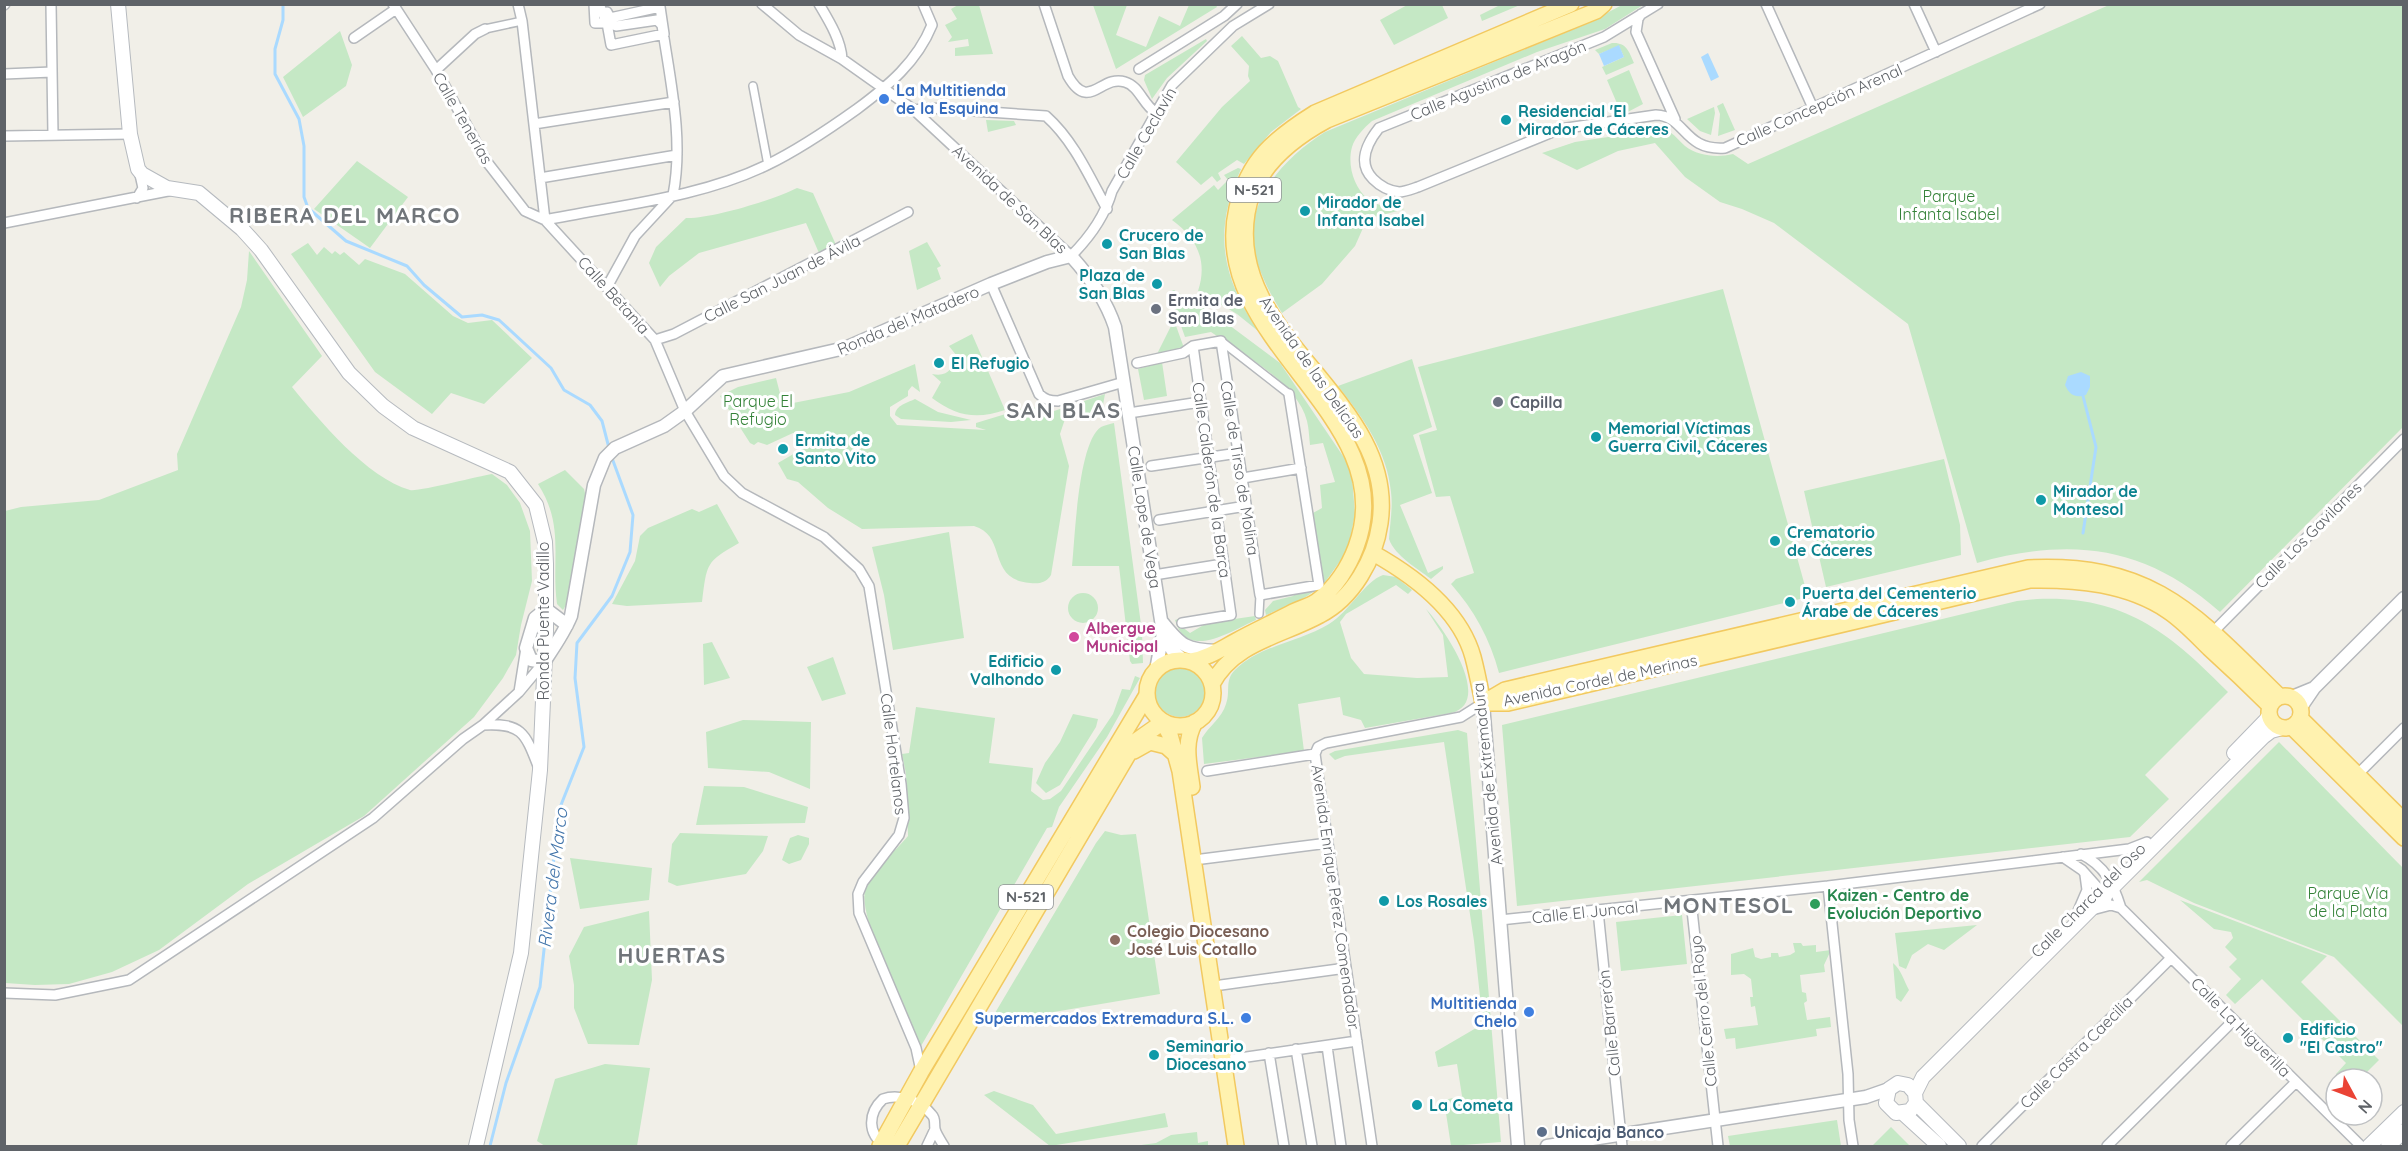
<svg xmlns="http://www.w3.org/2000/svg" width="2408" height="1151" viewBox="0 0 2408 1151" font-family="Quicksand,sans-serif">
	<rect width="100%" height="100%" fill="#f1efe8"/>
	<path fill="#c5e8c5" d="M1409,4l33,1 6,13 -54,27 -14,-25z
		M958,5h21l14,49 -38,2v-8l14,-2 -1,-7 -20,3 4,-5 -7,-12 12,-6 -6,-10z
		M1093,5h34l-11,30 30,12 13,-31 21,10 9,-21h27l1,2 -101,62z
		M1500,5h20l-38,16 -2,-6z
		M1622,5h21l-38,24 -68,23 -165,69c-8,7 -17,16 -20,26 -5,18 2,41 16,52 10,8 25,8 37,10l-38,10 -12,27 -33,38 -40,29c-10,-16 -19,-33 -25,-51 -19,-55 25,-103 68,-130l261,-108z
		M2109,5h294v422l-183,185c-76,-67 -148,-75 -243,-49l-69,-239 -134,-101 -32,-14 -22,-7 -35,-25 -30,-34 -37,8 -41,19 -35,-17 33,-11 86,-13c12,2 15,9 24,17 13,10 32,12 48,8l15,10z
		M340,31l12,34 -6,21 -43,31 -20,-40z
		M1242,36l19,22 9,-2 8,5 20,46 3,2 -30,23 -27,32 -7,-4 -19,13 3,6 -4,3 -5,-6 -11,9 -25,-23 46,-55 28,-26 -2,-5 1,-10 -18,-20z
		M1206,39l1,2 -40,37 -15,21 -8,-19 1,-5z
		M1612,43c14,-1 17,8 22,20l-28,12 -4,-8 22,-10 -5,-11 -20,8 -4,-4z
		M1629,70l14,34 -21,11 -15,-35z
		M1723,103l12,27 -17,6 2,-22 -3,-8z
		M1714,107l1,6 -4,22 -11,-4 -13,-12z
		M986,120l28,1 2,4 -28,7z
		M357,161l51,36 -38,51 -56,-39z
		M1238,168l3,1c-28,62 -20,106 17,162l-21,-17 -39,-23c10,-30 -1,-53 -26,-71l42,-35 4,5 10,-10 -4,-5z
		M797,188l16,5 23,52 -17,8 -13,-30 -107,30 -30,23 -9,11 -11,-24 7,-16 30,-29c25,1 87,-18 111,-30z
		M927,242l14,24 -4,2 4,11 -24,11 -8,-39z
		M308,243l9,12 7,-8 8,7 3,-3 5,4 4,-3 15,13 6,-6 40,15 48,42 15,7 24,-3 40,38 -48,46 -33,-11 -19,21 -57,-42 -84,-118z
		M249,251l73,105 -30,31c27,33 75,91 118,103 8,2 69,-14 82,-16l15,11 13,18 10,28 2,50 -11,44 -5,30 -13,23 -29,39 -110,99 -116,68 -89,66 -47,22 -43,12 -34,1 -30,-2v-472l16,-4 78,-7 79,-30 -1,-16 64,-147 6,-27z
		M1723,289l85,308 -309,76c-9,-34 -25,-63 -48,-89l5,-5 18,-6 -24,-77 -14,1 -17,-62 18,-5 -19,-63z
		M1174,290l43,26 63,47 65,96 7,18 3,37 -5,26 -7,17 -20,28 -10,-72 9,-5 -2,-23 15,-3 -12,-39 -13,2c-1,-8 -1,-16 -3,-24 -10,-39 -65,-67 -96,-89l-26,5 -16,-45z
		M1175,323l9,25 -27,6 15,-30z
		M972,334l33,76c-29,10 -49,6 -73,-12l9,-16 -9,-8c16,3 21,-5 24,-19l-7,-9z
		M1412,359l20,68 -19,8 19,58 -32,12 28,68 15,-7v3l-12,10c-14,-11 -36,-23 -42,-40 1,-16 4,-31 2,-47 -4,-42 -28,-74 -53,-106z
		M1162,362l5,34 -23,4 -6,-31z
		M915,364l5,28 -8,-6 -4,5v5l-18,11v9l7,9 89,5 -10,-3v-4l56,-17 13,8 60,-20 -3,16 -37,9 -5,15 9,32 -18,109c-5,8 -12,9 -21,8 -44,-4 -22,-47 -56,-57l-112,3 -34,-21 -30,-26 -11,-3 -9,-16 24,-14 -5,-14 -4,-2 -26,12 -9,-3 -4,3 -4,-2 -30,-47 18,-9 38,-9 7,27 66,-13z
		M915,399l23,13 33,8 -20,2 -50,-3 -6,-4c1,-10 12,-12 20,-16z
		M1114,423l28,209 1,31 -11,1 -2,-3 -11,-95h-47c3,-28 6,-124 29,-139 4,-2 9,-3 13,-4z
		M1944,459l16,66 1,30 -135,32 -22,-96z
		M565,470l19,19 2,8 -20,108 -3,5 -6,-6c-6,-45 8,-78 -19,-120z
		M717,504l22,39c-34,19 -32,21 -37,59l-75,4 -15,-2 23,-43 5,-25 8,-8 44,-19 7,3z
		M949,532l15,106 -71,12 -9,-55 -12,-48z
		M1383,575l13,2 16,13 -4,4 -12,-9 -50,29 -6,8 11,36 13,16 53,4 31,-1 -5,-42 -17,-26c17,18 69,93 25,104l-86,15 -4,-8 -18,-5 -3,-18 -42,7 6,47 -100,13 -2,-26c7,-12 20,-20 24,-34 5,-13 -2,-23 9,-34 25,-25 65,-28 94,-46 20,-12 36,-43 54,-49z
		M1319,588l-18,12 -35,15 -1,-5 8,-9 20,-5 4,-4z
		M1068 608a15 15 0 1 1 30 0a15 15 0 1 1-30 0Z
		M2037,599c87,-4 133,34 191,93l-83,83 24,24 -39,38 -613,69 -15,-181 515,-124z
		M1255,616l1,4c-24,10 -69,42 -81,0l3,-1 3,7 9,7 17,-10z
		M712,642l18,36 -26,7 -1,-41z
		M833,657l13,37 -24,7 -15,-34z
		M1155 692a25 25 0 1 1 50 0a25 25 0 1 1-50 0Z
		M1135,676l5,2 -33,59 -48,70 -7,20 -5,1 -126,218c-13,-30 -63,-127 -56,-155 6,-21 30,-39 43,-55l-2,-62 -4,-20 7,-1 7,-46 79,11 -6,45 44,5 -2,23 12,9 7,-1 11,-8 52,-77 9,-25 8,1z
		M1073,714l25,5 -2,8 -36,58 -14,8 -10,-10 9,-20 15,-21z
		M743,720l68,2 -1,67 -41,-17 -61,-4 -2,-36z
		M1458,730l9,3 34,409 -50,4 -7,-46 18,-4 -5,-32 -19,3 -3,-15 48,-28 -9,-83 -30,-199 -99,14 -10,4 -6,-6 6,-3z
		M2279,742l124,126v158l-69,-69 -140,-54 -47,-23 -8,2z
		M704,786l40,1 64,20 -3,16 -109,2z
		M1105,831l16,4 15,-1 24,160 -124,21 -41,-2 101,-170z
		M680,833l88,3 -5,15 -17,23 -69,12 -9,-4 4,-38z
		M798,835l11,3v6l-8,16 -12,4 -7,-4 8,-22z
		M570,858l82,10 -3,32 -69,9z
		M2180,900l147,56 -26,26 78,78 -19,19h-20l-4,-5 10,-11 -84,-84 -27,25 -9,-9 15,-16 -12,-12 8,-8 -12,-12 8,-9 -2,-6 -17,-3z
		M649,911l3,69 -13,65 -51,-1 -14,-36v-23l-5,-29 15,-29z
		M1682,915l5,49 -66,7 -5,-49z
		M1977,925l-33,25 -16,-6 -16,11 -6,14 -7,-3 -4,-33z
		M1793,943h8l2,3 13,-1v7l15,-2 -7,15 1,7 -25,3 2,17 4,1 1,8 -3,2 3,17 23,-3 1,10 -15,2 1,7 -81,13 -1,-11 -9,1 -2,-10 34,-4 -3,-19 -4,1 -1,-10h3l-2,-18 -7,-5 -13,1v-21l22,-6 2,9 6,2 10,-2v-4h7l1,4 11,-2 5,-3z
		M1893,963c9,8 10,16 16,27l-8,12 -5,-4z
		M605,1064l45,4 -13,78h-92l-8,-5 18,-62z
		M994,1091l39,14 23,29 109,-21 3,14 -118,19 -66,-51z
		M1837,1120l4,26h-111l-2,-10z
		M1891,1127l19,19h-38z
		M1197,1132l1,11 10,-2v5h-74l22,-3 15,-8z"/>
	<path fill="#aadaff" d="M1619,45l5,12 -20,9 -5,-12z
		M1708,53l11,24 -8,4 -10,-24z
		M2081,372l9,4v11l-4,8c-10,3 -16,1 -21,-10l3,-9z"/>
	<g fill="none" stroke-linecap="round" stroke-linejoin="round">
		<path stroke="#aadaff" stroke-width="3" d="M283,4v16l-8,29v25l24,45 5,27v51l4,11 38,33 61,25 17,19 38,32 20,-2 17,5 52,48 13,22 26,15 12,16 7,27
			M2083,396l13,51 -13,86
			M490,1146l16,-63 34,-96 19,-177 25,-63 -9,-69 2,-35 35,-47 18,-44 3,-37 -21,-57"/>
		<g stroke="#b5b8bc" stroke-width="10">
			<path id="pedestrian" d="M485,29l37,-8
				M753,86l15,79
				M1221,341l68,53
				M1259,614l1,-19"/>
		</g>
		<g stroke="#b5b8bc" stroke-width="12">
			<path id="minor" d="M51,4l2,131
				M393,4l43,66 51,92 38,49 20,9c74,-15 154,-22 222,-55 31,-15 62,-36 90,-56 31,-23 60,-47 75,-84l-9,-21
				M518,4l4,17 23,199
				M594,4l1,19h12l4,22 53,-11 -4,-27 -50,11 -3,-6
				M599,4l7,17 10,5 41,-6 5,5c8,55 22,114 11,170
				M762,4l37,31 43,24 72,51 157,146c18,-18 34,-40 41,-65l60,-106 61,-59 36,-22
				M819,4c10,17 22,36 23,55
				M1044,4l24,72c21,37 33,-2 57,6 14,4 18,22 30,30
				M1658,4l-54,33 -225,91c-12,15 -22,35 -6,51 7,7 16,12 26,13 5,0 13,-3 19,-5l142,-58 96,-14c30,1 27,36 69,33l315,-144
				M1766,4l47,104
				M1914,4l22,48
				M4,5l1,-1
				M1641,14l-3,5 -2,13 39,87
				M354,38l42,-29
				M1139,69l85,-53 13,-12
				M436,70l39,-36 10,-5
				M4,74l48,-2
				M914,110l16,-2 116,8c28,25 43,60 61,93
				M534,124l140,-22
				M4,136l126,-2
				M540,178l137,-23
				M137,198l6,-10 -4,-18
				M545,220l110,120 30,71 39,65 18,17 82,44 35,32 10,17 32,198 3,34 -5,17 -36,47 -5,12 1,19 57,135 5,23
				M4,223l169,-33
				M991,284l48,110c6,6 11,7 19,7l66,-19
				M607,287l28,-51 38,-41
				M655,340l19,-6 234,-122
				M1137,363l46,-10 10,-7 28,-5 39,254 59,-10 -30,-191
				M1129,413l71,-11
				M1151,466l87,-13
				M1243,478l58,-10
				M1159,520l87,-14
				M1154,575l69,-11
				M1182,623l49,-8 -38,-269
				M2213,632l191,-193
				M519,692l7,-44
				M483,725c38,-2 42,7 55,41
				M1207,771l108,-17
				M2357,775l47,-47
				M2081,854c24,12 32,29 40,54
				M2063,857l19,13 25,28
				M1202,859l126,-16
				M1828,886l20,188 1,46 4,26
				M1691,901l27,245
				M2092,910l19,-5 10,3 240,238
				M1598,911l24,235
				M2078,911l9,-21 -2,-15
				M1500,920l328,-34 301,-37 18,-7
				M1221,985l125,-17
				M4,993l51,2 74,-15 244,-162 90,-79 20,-14 36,-33 25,-30
				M1327,1046l14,100
				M1296,1049l16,97
				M1269,1053l15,93
				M1233,1059l124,-18
				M885,1145c-18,-11 -17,-32 -2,-46 16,-6 38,2 49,16 4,4 2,9 3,14 1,5 6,12 9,17
				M927,1146l8,-17
				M1372,1146l-57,-392 3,-7 8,-4 135,-26 22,-14
				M1982,1146l189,-188
				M2107,1146l127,-126
				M2231,1146l65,-64"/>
		</g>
		<g stroke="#b5b8bc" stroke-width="15">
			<path id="tertiary" d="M1162,622c19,24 24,28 55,29
				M567,625l-21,-16 -11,9 -9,30 5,12 13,2c10,-15 20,-29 27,-46l23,-131 11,-27 10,-10 49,-22 21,-15 38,-35 122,-28 146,-64 56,-22 24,-6c19,21 35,44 44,71l48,306 -7,37
				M1163,633l9,17 11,10
				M2292,697l22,-9
				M1483,703l35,443
				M2301,707l13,-19 90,-90
				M1547,1146l319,-49 23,-8"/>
		</g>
		<g stroke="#b6babf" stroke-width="16">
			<path id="secondary" d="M118,4l12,130 8,35 4,5 25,14 32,5 43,36 19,21 88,123 34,33 30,22 97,44 26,33 9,37 1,22v67l-6,139 -19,183 -45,193
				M2234,753l32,-33 3,-5
				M1915,1093l-7,-8 -10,-2 -9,6 -3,14 10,10 14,-2 6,-8 -1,-10 8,-16 340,-340 8,-6 11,-3
				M1916,1103l43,43
				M1904,1114l35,32
				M2369,1146l35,-34
				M2388,1146l16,-15"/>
		</g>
		<g stroke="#f2c960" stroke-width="18">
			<path id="primary" d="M1373,553c41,23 87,57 100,104 4,15 7,31 10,46
				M1147 693a33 33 0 1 1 66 0a33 33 0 1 1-66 0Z
				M1191,661c17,-3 30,-12 45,-20 18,-10 38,-19 57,-29 8,-4 17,-6 24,-11 18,-12 32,-35 39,-54 49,-130 -150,-206 -119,-339 11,-48 38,-70 78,-95l256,-109
				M1212,684c22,-42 70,-48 108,-69 33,-17 55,-56 60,-92 18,-124 -154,-184 -133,-310 7,-44 43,-73 80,-93l269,-109 8,-7
				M2269 712a16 16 0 1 1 32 0a16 16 0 1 1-32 0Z
				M1483,703l22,-13 523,-122c126,-6 168,47 251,128
				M1486,703h22l522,-123c47,-1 98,4 138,31 15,10 28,24 41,37 21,19 41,38 61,58
				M2300,718l104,103
				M1163,722l7,13 10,36 56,375
				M2292,727l112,111
				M1134,751l16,-9 16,4 9,8
				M1192,787c-3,-23 -9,-44 3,-65
				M880,1146l41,-74 226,-377
				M897,1146l239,-405 27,-19"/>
		</g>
		<use href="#pedestrian" stroke="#fff" stroke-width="7"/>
		<use href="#minor" stroke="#fff" stroke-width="9"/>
		<use href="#tertiary" stroke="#fff" stroke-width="12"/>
		<use href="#secondary" stroke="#fff" stroke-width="14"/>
		<use href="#primary" stroke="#fff2af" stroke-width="15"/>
	</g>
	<g fill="#3f7fe0" stroke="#fff" stroke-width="2">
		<circle cx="884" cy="99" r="6"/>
		<circle cx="1529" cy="1012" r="6"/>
		<circle cx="1246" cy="1018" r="6"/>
	</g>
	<g fill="#0f9aa8" stroke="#fff" stroke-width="2">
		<circle cx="1506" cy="120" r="6"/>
		<circle cx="1305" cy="211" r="6"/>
		<circle cx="1107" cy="244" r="6"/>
		<circle cx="1157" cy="284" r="6"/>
		<circle cx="939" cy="363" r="6"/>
		<circle cx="1596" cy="437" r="6"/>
		<circle cx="783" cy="449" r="6"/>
		<circle cx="2041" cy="500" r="6"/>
		<circle cx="1775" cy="541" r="6"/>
		<circle cx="1790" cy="602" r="6"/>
		<circle cx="1056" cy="670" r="6"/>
		<circle cx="1384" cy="901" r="6"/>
		<circle cx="2288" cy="1038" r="6"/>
		<circle cx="1154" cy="1055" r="6"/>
		<circle cx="1417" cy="1105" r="6"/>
	</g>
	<g fill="#6b7280" stroke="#fff" stroke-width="2">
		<circle cx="1156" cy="309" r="6"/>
		<circle cx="1498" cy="402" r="6"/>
	</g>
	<circle fill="#d1479c" stroke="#fff" stroke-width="2" cx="1074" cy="637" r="6"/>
	<circle fill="#2e9e5b" stroke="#fff" stroke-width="2" cx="1815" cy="904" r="6"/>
	<circle fill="#8d6e63" stroke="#fff" stroke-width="2" cx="1115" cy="940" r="6"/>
	<circle fill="#5c6f8a" stroke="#fff" stroke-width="2" cx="1542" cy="1132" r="6"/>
	<g text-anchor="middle" stroke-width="6" stroke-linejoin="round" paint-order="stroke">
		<g fill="#fff" stroke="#8f9295" stroke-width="1.5">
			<rect x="1227" y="178" width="54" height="24" rx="4.5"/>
			<rect x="999" y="885" width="54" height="24" rx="4.5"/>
		</g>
		<g font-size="15" font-weight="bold" fill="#5f6368">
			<text x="1254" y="195">N-521</text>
			<text x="1026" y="902">N-521</text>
		</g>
		<g font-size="16" fill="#5f6368" stroke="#fff">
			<text transform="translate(1498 80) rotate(-22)" y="6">Calle Agustina de Aragón</text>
			<text transform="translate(1819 105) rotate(-24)" y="6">Calle Concepción Arenal</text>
			<text transform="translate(463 118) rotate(60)" y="6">Calle Tenerías</text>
			<text transform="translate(1146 133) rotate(-60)" y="6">Calle Ceclavín</text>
			<text transform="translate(1010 199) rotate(43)" y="6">Avenida de San Blas</text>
			<text transform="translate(782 278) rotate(-27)" y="6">Calle San Juan de Ávila</text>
			<text transform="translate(614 295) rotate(48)" y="6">Calle Betania</text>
			<text transform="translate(908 320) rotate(-23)" y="6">Ronda del Matadero</text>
			<text transform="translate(1312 367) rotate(55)" y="6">Avenida de las Delicias</text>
			<text transform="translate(1240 468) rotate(81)" y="6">Calle de Tirso de Molina</text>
			<text transform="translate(1212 480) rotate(82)" y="6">Calle Calderón de la Barca</text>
			<text transform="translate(1145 517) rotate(81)" y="6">Calle Lope de Vega</text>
			<text transform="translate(2308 535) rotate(-45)" y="6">Calle Los Gavilanes</text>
			<text transform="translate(543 621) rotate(-90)" y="6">Ronda Puente Vadillo</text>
			<text transform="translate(1600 680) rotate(-12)" y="6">Avenida Cordel de Merinas</text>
			<text transform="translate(894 754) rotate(83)" y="6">Calle Hortelanos</text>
			<text transform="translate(1487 774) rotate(-96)" y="6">Avenida de Extremadura</text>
			<text transform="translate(1336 897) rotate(82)" y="6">Avenida Enrique Pérez Comendador</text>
			<text transform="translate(2088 900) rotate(-45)" y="6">Calle Charca del Oso</text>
			<text transform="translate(1585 912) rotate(-6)" y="6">Calle El Juncal</text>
			<text transform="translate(1703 1011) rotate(-96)" y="6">Calle Cerro del Royo</text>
			<text transform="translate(1609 1023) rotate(-96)" y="6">Calle Barrerón</text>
			<text transform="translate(2241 1027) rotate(45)" y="6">Calle La Higuerilla</text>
			<text transform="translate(2076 1052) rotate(-45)" y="6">Calle Castra Caecilia</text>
		</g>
		<g font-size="16" font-weight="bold" fill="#366cbe" stroke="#fff" text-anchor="end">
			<text x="896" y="96" text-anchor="start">La Multitienda<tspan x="896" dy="18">de la Esquina</tspan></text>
			<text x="1517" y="1009">Multitienda<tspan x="1517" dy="18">Chelo</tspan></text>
			<text x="1234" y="1024">Supermercados Extremadura S.L.</text>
		</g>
		<g font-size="16" font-weight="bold" fill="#0d838f" stroke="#fff" text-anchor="start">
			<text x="1518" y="117">Residencial 'El<tspan x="1518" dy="18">Mirador de Cáceres</tspan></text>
			<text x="1317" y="208">Mirador de<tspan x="1317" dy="18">Infanta Isabel</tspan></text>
			<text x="1119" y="241">Crucero de<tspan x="1119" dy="18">San Blas</tspan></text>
			<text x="1145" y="281" text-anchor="end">Plaza de<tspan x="1145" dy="18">San Blas</tspan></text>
			<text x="951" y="369">El Refugio</text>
			<text x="1608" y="434">Memorial Víctimas<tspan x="1608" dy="18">Guerra Civil, Cáceres</tspan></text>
			<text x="795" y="446">Ermita de<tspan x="795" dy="18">Santo Vito</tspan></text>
			<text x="2053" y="497">Mirador de<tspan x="2053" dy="18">Montesol</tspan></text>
			<text x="1787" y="538">Crematorio<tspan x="1787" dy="18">de Cáceres</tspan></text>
			<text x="1802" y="599">Puerta del Cementerio<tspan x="1802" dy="18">Árabe de Cáceres</tspan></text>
			<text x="1044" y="667" text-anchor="end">Edificio<tspan x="1044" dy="18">Valhondo</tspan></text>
			<text x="1396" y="907">Los Rosales</text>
			<text x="2300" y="1035">Edificio<tspan x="2300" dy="18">"El Castro"</tspan></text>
			<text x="1166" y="1052">Seminario<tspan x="1166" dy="18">Diocesano</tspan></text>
			<text x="1429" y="1111">La Cometa</text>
		</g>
		<g font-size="16" fill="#348238" stroke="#fff">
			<text x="1949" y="202">Parque<tspan x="1949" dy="18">Infanta Isabel</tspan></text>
			<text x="758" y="407">Parque El<tspan x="758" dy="18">Refugio</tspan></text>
			<text x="2348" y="899">Parque Vía<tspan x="2348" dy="18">de la Plata</tspan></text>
		</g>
		<g font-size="16" font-weight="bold" fill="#5b616d" stroke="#fff" text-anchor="start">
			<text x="1168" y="306">Ermita de<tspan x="1168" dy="18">San Blas</tspan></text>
			<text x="1510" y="408">Capilla</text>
		</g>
		<g font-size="16" font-weight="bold" fill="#b23c85" stroke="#fff" text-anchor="start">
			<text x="1086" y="634">Albergue<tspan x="1086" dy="18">Municipal</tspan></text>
		</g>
		<g font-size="16" font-weight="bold" fill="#27864d" stroke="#fff" text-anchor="start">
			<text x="1827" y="901">Kaizen - Centro de<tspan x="1827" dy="18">Evolución Deportivo</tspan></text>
		</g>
		<g font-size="16" font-weight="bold" fill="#785e54" stroke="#fff" text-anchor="start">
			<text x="1127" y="937">Colegio Diocesano<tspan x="1127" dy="18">José Luis Cotallo</tspan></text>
		</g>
		<g font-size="16" font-weight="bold" fill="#4e5e75" stroke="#fff" text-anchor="start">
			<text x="1554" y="1138">Unicaja Banco</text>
		</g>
		<g font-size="18" font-style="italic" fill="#4174aa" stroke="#fff">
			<text transform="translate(553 878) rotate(-83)" y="6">Rivera del Marco</text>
		</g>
		<g font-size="22" font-weight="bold" letter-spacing="1.5" fill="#70757a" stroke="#fff">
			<text x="345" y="223">RIBERA DEL MARCO</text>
			<text x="1064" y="418">SAN BLAS</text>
			<text x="1729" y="913">MONTESOL</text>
			<text x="672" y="963">HUERTAS</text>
		</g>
	</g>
	<rect width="2408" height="1151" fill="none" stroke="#5f6368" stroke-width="12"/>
	<g transform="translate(2354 1097) rotate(131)"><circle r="28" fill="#ffffff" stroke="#bfc1c3" stroke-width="1.5"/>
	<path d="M0-4.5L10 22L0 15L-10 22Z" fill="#ea4335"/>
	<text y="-9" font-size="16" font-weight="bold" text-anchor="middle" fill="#5f6368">N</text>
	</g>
</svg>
